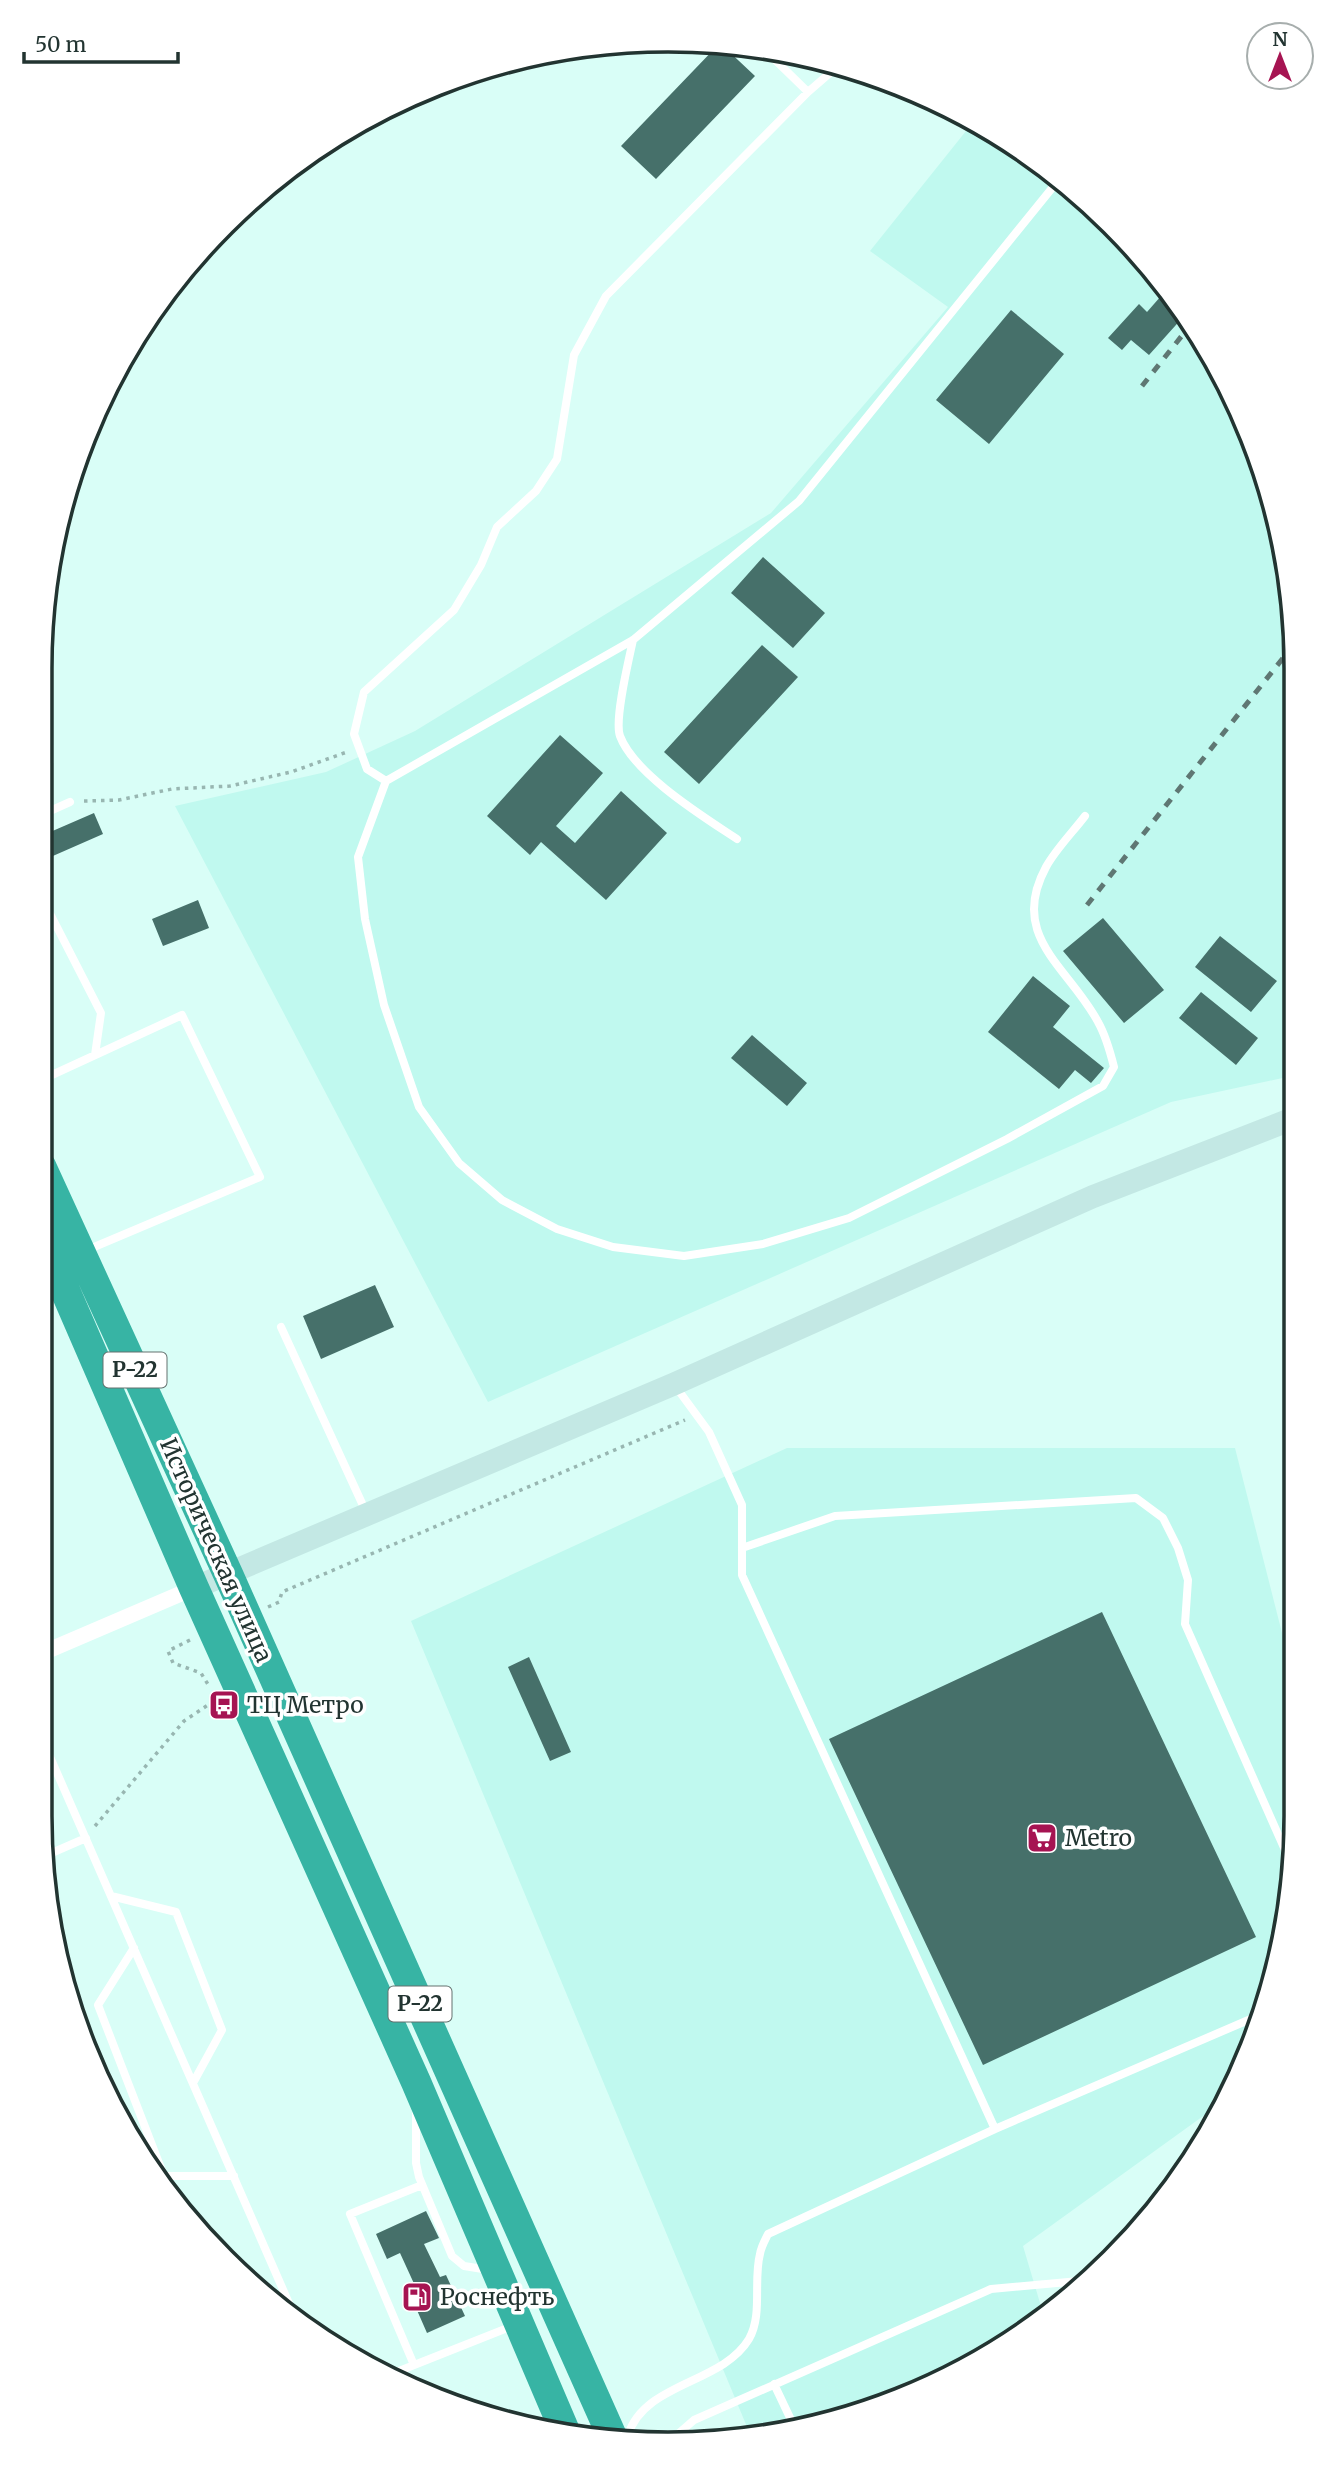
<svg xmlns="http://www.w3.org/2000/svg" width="1336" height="2485" viewBox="0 0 1336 2485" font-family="Merriweather,serif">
	<rect width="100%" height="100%" fill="#d9fef7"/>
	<path fill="#c0f9ef" d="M974,121l138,103 78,96 72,146 28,120 2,490 -121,26 -683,300 -313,-596 151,-34 89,-41 356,-218 177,-206 -78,-56z
		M787,1448h448l59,232v178l-20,122 -50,121 -201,145 20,67 -134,84 -159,37 -339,-813z"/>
	<path fill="#46706a" d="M718,45h4l33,31 -99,103 -35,-33z
		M1161,296l23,20 -35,39 -18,-15 -9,10 -14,-12 31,-34 8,8z
		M1011,310l53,44 -75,90 -53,-44z
		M763,557l62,56 -32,35 -62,-55z
		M762,645l36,32 -99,107 -35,-32z
		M560,735l43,38 -47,53 19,17 46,-52 46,42 -61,67 -65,-58 -11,13 -43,-39z
		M94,813l9,21 -57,25 -5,-10v-13z
		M198,900l11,28 -46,18 -11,-27z
		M1103,918l61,72 -40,33 -61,-72z
		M1220,936l57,45 -26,31 -56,-45z
		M1033,976l37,30 -17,21 51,41 -13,15 -16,-13 -16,19 -71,-57z
		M1201,992l57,46 -22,27 -57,-47z
		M752,1035l55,48 -20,23 -56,-48z
		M375,1285l19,42 -73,32 -18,-43z
		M1102,1612l154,325 -273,128 -154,-326z
		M529,1657l42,95 -21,9 -42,-94z
		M69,1992l28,64 -3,2 -20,-39z
		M426,2211l13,27 -15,6 16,33 6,-2 19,41 -38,17 -18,-41 7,-4 -16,-35 -13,6 -11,-25z"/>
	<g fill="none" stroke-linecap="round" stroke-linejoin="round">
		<path stroke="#98b6b1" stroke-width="3.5" stroke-dasharray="3.5 5" stroke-linecap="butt" d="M84,801l35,-1 53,-11 58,-3 61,-14 56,-20
			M268,1607l11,-5 3,-10 403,-172
			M190,1640l-22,11 5,12 28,10 8,13
			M95,1826l89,-105 33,-22"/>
		<path stroke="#fff" stroke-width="8" d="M764,49l44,43 30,-26
			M1057,182l-258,319 -166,139 -247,141 -28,76 7,62 19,86 35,102 40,56 43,37 55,29 56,18 71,9 79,-12 86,-26 158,-79 96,-53 11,-19c-4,-16 -8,-31 -16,-45 -29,-55 -90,-85 -52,-155 10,-18 26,-34 39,-51
			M633,640c-4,19 -19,80 -13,96 14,38 84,81 117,103
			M386,781l-19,-12 -13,-35 10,-42 90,-82 27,-45 16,-38 39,-36 21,-32 17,-104 32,-59 202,-204
			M41,815l29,-13
			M41,896l60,117 -6,42
			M41,1080l141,-65 78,162 -173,73
			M281,1327l85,185
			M742,1548l93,-32 301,-18 27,20 15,30 10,32 -3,44 108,244
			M40,1734l255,583
			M47,1855l39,-17
			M111,1896l65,16 46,118 -29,53
			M134,1948l-36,57 66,171h70
			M416,2110v53l3,14 33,79 12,10 25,4
			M995,2129l265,-114
			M414,2365l-64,-151 72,-29
			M394,2373l121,-48
			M774,2384l19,40
			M628,2435c17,-53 94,-51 121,-96 14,-24 4,-59 11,-85 1,-7 5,-14 8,-20l227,-105 -253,-554v-70l-33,-73 -33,-45
			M671,2440l23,-20 297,-131 99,-9"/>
		<path stroke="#fff" stroke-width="16" d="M40,1654l154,-66"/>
		<path stroke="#c3e8e4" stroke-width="23" d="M194,1588l480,-204 418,-187 200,-78"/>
		<path stroke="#37b4a4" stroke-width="30" d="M41,1166l187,408 383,860
			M41,1235l153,353 222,494 148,347"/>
		<path stroke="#5f7773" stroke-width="5" stroke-dasharray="9 9" stroke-linecap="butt" d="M1142,386l50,-63
			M1087,905l204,-257"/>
	</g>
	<defs>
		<g id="bus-square" transform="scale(1.575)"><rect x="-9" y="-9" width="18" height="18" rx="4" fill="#a61452" stroke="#fff"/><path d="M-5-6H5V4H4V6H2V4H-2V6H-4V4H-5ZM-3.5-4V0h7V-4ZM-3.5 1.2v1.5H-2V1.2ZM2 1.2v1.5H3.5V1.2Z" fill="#fff"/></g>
		<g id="supermarket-square" transform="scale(1.575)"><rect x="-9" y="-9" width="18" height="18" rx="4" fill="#a61452" stroke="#fff"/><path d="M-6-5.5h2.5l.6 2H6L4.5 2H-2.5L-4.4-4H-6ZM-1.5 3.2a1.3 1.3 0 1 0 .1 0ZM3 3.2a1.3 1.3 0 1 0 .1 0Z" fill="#fff"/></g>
		<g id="fuel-square" transform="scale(1.575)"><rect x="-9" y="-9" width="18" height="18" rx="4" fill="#a61452" stroke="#fff"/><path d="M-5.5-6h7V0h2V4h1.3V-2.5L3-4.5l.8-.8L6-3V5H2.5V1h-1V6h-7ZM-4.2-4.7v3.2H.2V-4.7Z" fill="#fff"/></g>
	</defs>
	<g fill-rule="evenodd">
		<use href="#bus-square" x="224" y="1705"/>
		<use href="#supermarket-square" x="1042" y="1838"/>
		<use href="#fuel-square" x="417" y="2297"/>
	</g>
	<g text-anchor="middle" stroke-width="7" stroke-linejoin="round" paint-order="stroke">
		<g fill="#fff" stroke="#64716f" stroke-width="2">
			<rect x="103.5" y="1352.5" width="63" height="35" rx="5"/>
			<rect x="388.5" y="1986.5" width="63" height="35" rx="5"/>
		</g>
		<g font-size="21" font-weight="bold" fill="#223431">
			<text x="135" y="1377">Р-22</text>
			<text x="420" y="2011">Р-22</text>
		</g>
		<g font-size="23" fill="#223431" stroke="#fff">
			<text transform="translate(216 1550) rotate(66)" y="8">Историческая улица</text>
		</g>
		<g font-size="23" fill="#223431" stroke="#fff" text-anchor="start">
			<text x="247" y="1713">ТЦ Метро</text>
			<text x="1065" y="1846">Metro</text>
			<text x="440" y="2305">Роснефть</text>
		</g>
	</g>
	<path d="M0 0H1336V2485H0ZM668 52H668A616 616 0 0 1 1284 668V1816A616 616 0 0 1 668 2432H668A616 616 0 0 1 52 1816V668A616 616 0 0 1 668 52Z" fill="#fff" fill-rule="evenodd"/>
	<path fill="none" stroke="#223431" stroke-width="3.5" d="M668 52H668A616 616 0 0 1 1284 668V1816A616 616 0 0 1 668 2432H668A616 616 0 0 1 52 1816V668A616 616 0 0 1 668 52Z"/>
	<g transform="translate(1280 56)"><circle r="33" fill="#ffffff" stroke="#a7aead" stroke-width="2"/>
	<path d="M0-5L12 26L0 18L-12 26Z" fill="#a61452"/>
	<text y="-10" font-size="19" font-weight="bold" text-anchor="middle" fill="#223431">N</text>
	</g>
	<path d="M24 52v10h154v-10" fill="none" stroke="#223431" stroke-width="3.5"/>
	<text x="35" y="52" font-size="21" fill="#223431" stroke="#ffffff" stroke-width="5" paint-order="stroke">50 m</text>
</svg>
